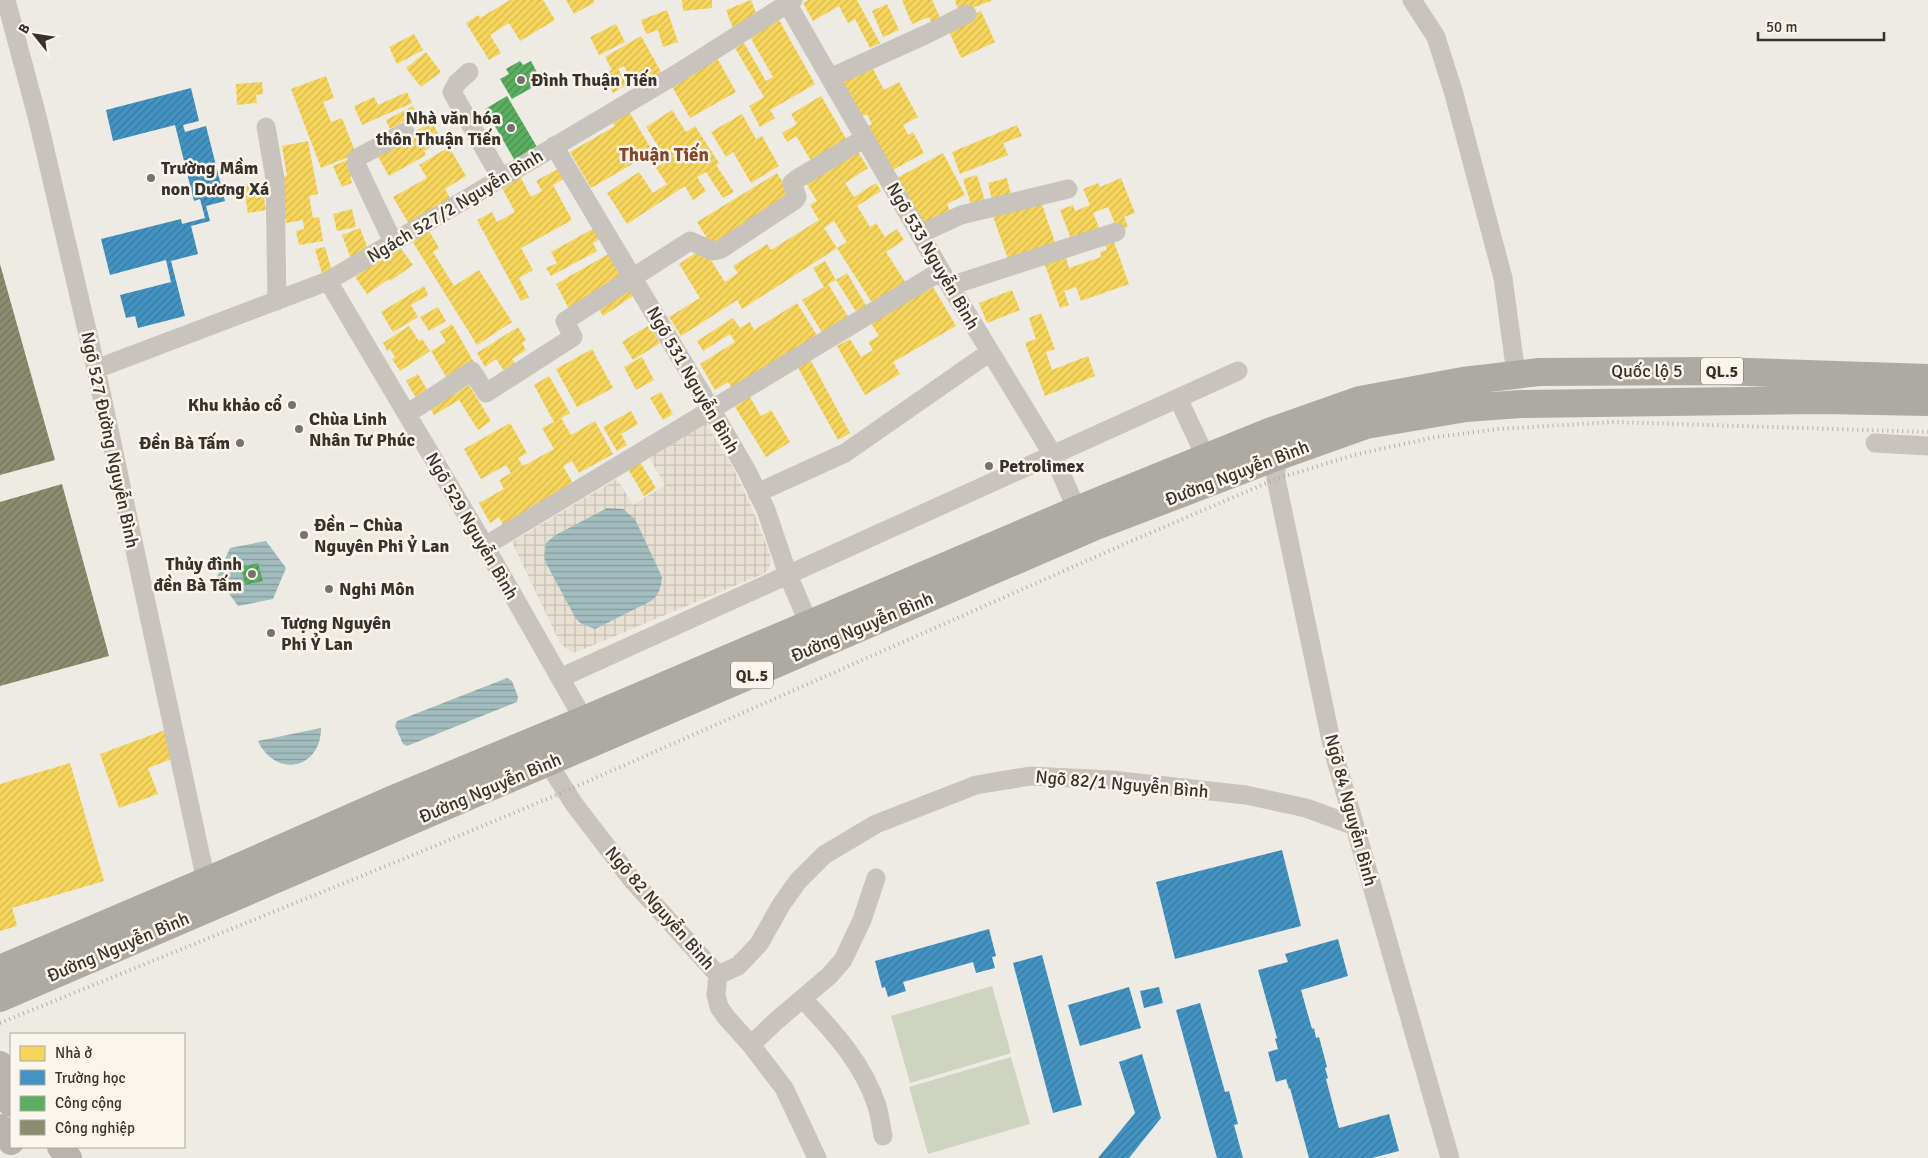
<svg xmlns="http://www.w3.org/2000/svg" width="1928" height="1158" viewBox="0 0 1928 1158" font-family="Signika,sans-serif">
	<defs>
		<pattern id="plaza-grid" width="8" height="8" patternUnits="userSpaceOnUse" patternTransform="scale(1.25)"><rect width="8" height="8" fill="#e7e0d3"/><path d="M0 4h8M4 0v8" fill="none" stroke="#c7c1b5"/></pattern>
		<pattern id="water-rules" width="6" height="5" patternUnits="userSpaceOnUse" patternTransform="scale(1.25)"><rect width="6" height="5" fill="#a2bdbe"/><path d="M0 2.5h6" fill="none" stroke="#859a9b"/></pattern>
		<pattern id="homes-hatch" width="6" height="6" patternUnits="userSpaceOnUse" patternTransform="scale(1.25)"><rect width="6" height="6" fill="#f6d55c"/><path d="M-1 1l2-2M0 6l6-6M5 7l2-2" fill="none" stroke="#d4b750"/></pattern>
		<pattern id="schools-hatch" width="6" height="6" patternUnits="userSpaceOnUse" patternTransform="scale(1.25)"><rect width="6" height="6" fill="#4393c3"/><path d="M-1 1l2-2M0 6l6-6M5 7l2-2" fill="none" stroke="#39799f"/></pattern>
		<pattern id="public-hatch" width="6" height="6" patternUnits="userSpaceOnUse" patternTransform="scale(1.25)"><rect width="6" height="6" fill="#5aae61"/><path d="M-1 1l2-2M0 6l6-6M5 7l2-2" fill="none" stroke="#4b8e50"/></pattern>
		<pattern id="industry-hatch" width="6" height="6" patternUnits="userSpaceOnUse" patternTransform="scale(1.25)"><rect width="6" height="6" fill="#8c8c6e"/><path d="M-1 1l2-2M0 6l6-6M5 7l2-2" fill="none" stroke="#73735b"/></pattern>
	</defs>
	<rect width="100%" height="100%" fill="#eeebe5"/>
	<path fill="#ced4c0" d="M992,986l19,67 -101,30 -19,-67z
		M1011,1057l19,67 -102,30 -19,-67z"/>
	<path fill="url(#plaza-grid)" d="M706,423l27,45 18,38 17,43 3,10 -1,7 -5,7 -186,78 -6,2 -5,-3 -8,-7 -48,-101 105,-63 16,26 32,-20 -16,-28z"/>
	<path fill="url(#water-rules)" d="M607,508l16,1 12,10 27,58c-1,10 -3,18 -11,24l-56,28 -13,-5 -6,-5 -30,-56 -2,-6 2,-14 8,-7z
		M266,541l20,27 -13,31 -35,7 -21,-29 13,-29z
		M507,678l5,3 6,16 -1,5 -110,44 -4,-2 -8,-18 2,-5z
		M321,728c0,42 -46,50 -63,13z"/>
	<path fill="url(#homes-hatch)" d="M510,0h33l12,20 -35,21 -11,-18 -19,12 11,18 -12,7 -23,-37 12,-8 2,3z
		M566,0h27l2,2 -21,12z
		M682,0h30v8l-29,3z
		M751,0l8,20 -25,11 -8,-21z
		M808,0h49l23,43 -10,5 -15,-29 -7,4 -9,-17 -26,15 -10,-18z
		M902,0h30l10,22 -9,4 -4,-9 -17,7z
		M955,0h38l-34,13z
		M887,4l12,26 -16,7 -11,-26z
		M667,10l11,32 -15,5 -5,-17 -12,4 -5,-14z
		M981,11l14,31 -34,16 -14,-31z
		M779,20l36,64 -45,26 5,8 -15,9 -11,-21 15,-9 -29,-49 9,-5 22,38 7,-4 -23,-40z
		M616,24l9,18 -26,13 -9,-18z
		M414,34l9,16 -26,14 -8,-17z
		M641,36l23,41 -26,15 -14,-26 -6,3 9,16 -14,8 -10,-18 9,-5 -7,-13z
		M426,52l15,20 -20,15 -15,-19z
		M716,56l20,36 -46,26 -20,-35z
		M872,67l12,23 15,-8 19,35 -15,8 5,10 5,-3 11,21 -35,19 -24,-44 7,-4 -5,-10 -9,4 -18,-34z
		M326,76l8,22 -11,4 8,20 11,-4 14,36 -35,14 -30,-79z
		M262,82l1,12 -7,1 1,8 -20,2 -1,-21z
		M407,92l5,11 -50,22 -8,-19 20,-9 4,8z
		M821,96l27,46 -35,22 -17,-28 -9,6 -5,-9 15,-9 -6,-10z
		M413,106l4,8 -27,15 -4,-9z
		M627,108l26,44 -62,36 -21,-36 45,-26 -5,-8z
		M672,110l14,22 9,-6 24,37 -3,2 18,27 -11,6 -17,-26 -9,5 9,14 -13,9 -8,-14 -58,38 -20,-31 32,-21 14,21 14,-9 -11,-16 11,-8 -21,-33z
		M742,114l14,25 6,-3 17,30 -28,17 -18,-31 -7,5 -15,-25z
		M432,122l10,19 -18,10 2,4 -37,21 -13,-23z
		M1017,125l5,11 -19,7 5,12 -48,19 -8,-22z
		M308,141l10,53 -9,2 4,22 6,-1 4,24 -24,4 -3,-14 8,-2 -1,-9 -17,3 -8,-45 9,-2 -5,-30z
		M449,147l17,29 -21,13 6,11 -42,24 -16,-27 34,-19 -8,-13z
		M855,147l13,21 -23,15 9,14 22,-14 5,8 -24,15 13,21 6,-4 9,14 12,-8 7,11 -18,12 20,31 -33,21 -36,-56 10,-6 -13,-21 -10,7 13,20 -95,61 -5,-9 -56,36 -12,-19 31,-19 -21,-34 24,-16 22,34 13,-9 -5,-7 34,-22 4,6 48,-30 -9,-15 7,-4 -13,-21z
		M943,153l22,42 -18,9 4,9 -30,17 -26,-51z
		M352,158l7,15 -9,4 2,6 -10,4 -9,-21z
		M565,165l6,10 -18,10 19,35 -51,28 12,22 -14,8 10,19 -8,4 -44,-81 15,-8 5,10 18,-10 -14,-26 19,-10 11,21 11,-6 -6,-10z
		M777,173l16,25 -80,50 -16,-26z
		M977,175l9,29 -14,4 -9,-29z
		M1007,178l5,21 -19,5 -5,-21z
		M1121,178l14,35 -11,4 4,10 -10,4 -10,-24 -15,6 8,19 -28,12 -13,-34 13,-5 2,6 15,-6 -7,-16 15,-6 2,4z
		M272,181l2,16 -10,1 2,12 -18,3 -5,-28z
		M1040,199l17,49 -47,17 -17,-49z
		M352,209l4,18 -19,4 -4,-17z
		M598,226l6,11 -11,6 4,8 -46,25 -5,-8 11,-5 -6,-11z
		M360,228l9,24 -18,7 -9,-24z
		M429,231l10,17 -6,4 21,34 25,-16 33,52 -35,23 -65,-104z
		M1114,242l15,42 -48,17 -5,-14 -12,4 5,14 -9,3 -15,-43 21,-7 3,10 32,-11 -1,-5 7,-2 -2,-5z
		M399,246l14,19 -23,16 -1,-2 -22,15 -12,-17z
		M325,247l8,27 -10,3 -8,-28z
		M612,252l14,25 -57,32 -13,-25z
		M825,261l11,19 11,-7 20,34 -10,6 -21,-33 -8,4 21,34 -26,16 -21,-34 22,-13 -11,-19z
		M626,285l7,11 -30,20 -7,-12z
		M424,286l4,9 -17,10 7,12 -25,15 -12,-20z
		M933,287l23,39 -63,36 7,12 -35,21 -28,-49 13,-7 11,18 12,-7 -5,-8 11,-6 -8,-13z
		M1012,290l8,20 -33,13 -8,-20z
		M797,303l21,34 -85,53 -5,-8 -13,8 -15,-26 35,-22 -5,-8 -27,17 -6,-10 36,-23 7,10 10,-6 4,8z
		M438,307l8,14 -17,10 -9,-14z
		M1041,313l14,36 -9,3 6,18 36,-14 7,20 -50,20 -20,-53 11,-4 -7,-21z
		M452,324l23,40 -27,16 -17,-29 15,-9 -6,-10z
		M649,325l11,18 -27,17 -11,-18z
		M409,326l10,15 3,-2 8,12 -30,20 -8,-12 3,-2 -5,-8 -3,2 -4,-8z
		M518,327l8,13 -4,3 4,7 -14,9 6,9 -11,7 -11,-16 -11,8 -8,-14z
		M592,349l21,39 -36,19 -21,-38z
		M642,357l12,23 -18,10 -12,-23z
		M810,359l40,74 -12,7 -41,-74z
		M418,374l12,21 -12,6 -12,-20z
		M549,376l21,37 -9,5 10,17 24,-14 18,33 -34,19 -7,-12 -9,5 11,19 -71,40 -4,-8 -9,6 -11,-20 25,-14 -5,-9 12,-7 -5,-8 -25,14 -17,-30 46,-26 17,30 -9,5 5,8 31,-17 -12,-21 12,-6 -20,-37z
		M469,385l22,36 -13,9 -19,-30 -25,15 -6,-10 25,-16 2,5z
		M661,392l12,22 -10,6 -13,-22z
		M750,397l11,19 10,-6 19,32 -24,15 -31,-50z
		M631,411l7,13 -17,10 6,11 -10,6 -14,-24z
		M640,462l16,26 -12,8 -16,-27z
		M165,730l10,28 -27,10 10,26 -39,14 -19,-54z
		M70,763l34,118 -92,27 5,18 -17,5v-147z"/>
	<path fill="url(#schools-hatch)" d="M191,88l8,33 -16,4 2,7 21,-6 19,75 -19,5 4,15 -19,5 7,28 -27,7 14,55 -47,12 -3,-12 -9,2 -6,-23 51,-13 -5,-22 -56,15 -9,-36 80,-20 1,5 23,-6 -5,-19 -6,2 -19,-76 -62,16 -7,-31z
		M1282,850l19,76 -126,33 -19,-77z
		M989,929l7,27 -4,1 3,11 -19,5 -3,-11 -70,20 3,9 -18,6 -3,-10 -3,1 -7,-27z
		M1338,939l10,37 -47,14 11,39 2,-1 2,10 3,-1 8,30 -2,1 3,10 -2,1 13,49 50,-14 10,37 -27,7h-63l-19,-70 -1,1 -3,-10 -10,3 -8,-30 10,-3 -3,-10 2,-1 -19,-68 30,-8 -3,-8z
		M1042,955l40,150 -29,8 -40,-150z
		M1129,987l12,41 -61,18 -12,-41z
		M1159,987l4,16 -19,5 -4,-17z
		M1200,1003l25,89 4,-1 9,33 -4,1 9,33h-26l-41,-148z
		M1142,1054l19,64 -32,40h-31l37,-45 -16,-51z"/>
	<path fill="url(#public-hatch)" d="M520,61l3,4 8,-4 11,21 -30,17 -12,-20 9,-5 -3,-5z
		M507,96l30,51 -22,14 -30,-52z
		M258,563l5,18 -18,4 -4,-18z"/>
	<path fill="url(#industry-hatch)" d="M0,264l55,196 -55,15z
		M62,484l47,172 -109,30v-184z"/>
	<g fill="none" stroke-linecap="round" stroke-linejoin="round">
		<path stroke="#c8c3bd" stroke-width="19" d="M6,0l32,120 58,249 110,512
			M1412,0l24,37 18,57 49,184 13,96
			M787,3l154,268 112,184 24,55
			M469,72l-12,11 -5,9 49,86
			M830,78l97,-44 40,-20
			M266,127l9,52 2,122
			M554,146l157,263 36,62 19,39 22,65 21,49
			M920,234l41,-19 107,-26
			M393,242l-36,-76v-8l48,-26
			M328,281l157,265 99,174
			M950,286l166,-54
			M96,369l232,-88 347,-206 118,-75
			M1178,398l28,60
			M407,414l65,-43 14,22 87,-56 -8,-16 125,-80 23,10 8,-2 74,-49 2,-3 -5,-14 5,-4 68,-41
			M1875,443l53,3
			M1276,457v22l57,271 117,408
			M757,493l88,-40 145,-101
			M485,546l456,-275
			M560,678l678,-307
			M548,763l26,41 59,77 85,94 -2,20 3,12 7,10 25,28 33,43 33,70
			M718,975l20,-9 21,-22 22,-39 17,-24 26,-26 52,-31 100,-39 54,-9 82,4 134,15 60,13 49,18
			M803,999c30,32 60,64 74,107 3,10 4,20 6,30
			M751,1045l25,-24 53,-45 14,-16 19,-40 14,-42"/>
		<path stroke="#b8b3ae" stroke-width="26" d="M0,1064l11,16
			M0,1089l11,15
			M0,1127l11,15
			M60,1147l9,11"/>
		<path stroke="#adaaa4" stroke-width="28" d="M0,969l223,-95 168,-74 193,-80 493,-210 192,-78 91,-32 103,-19 76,-9 178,-1 211,7
			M0,998l1096,-472 180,-69 90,-32 100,-17 54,-4 303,-4 105,2"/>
		<path stroke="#b0aca7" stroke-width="4" stroke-dasharray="1 4" stroke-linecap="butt" d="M0,1023l418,-170 148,-62 570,-252 140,-60 78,-24 76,-17 68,-9 115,-7 315,10"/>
	</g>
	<g fill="#78726c" stroke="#faf5ed" stroke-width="2">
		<circle cx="521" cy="80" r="5"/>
		<circle cx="511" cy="128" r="5"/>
		<circle cx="151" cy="178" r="5"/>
		<circle cx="292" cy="405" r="5"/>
		<circle cx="299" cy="429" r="5"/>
		<circle cx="240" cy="443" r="5"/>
		<circle cx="989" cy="466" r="5"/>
		<circle cx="304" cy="535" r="5"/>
		<circle cx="252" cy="574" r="5"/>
		<circle cx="329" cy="589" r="5"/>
		<circle cx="271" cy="633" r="5"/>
	</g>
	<g text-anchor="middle" stroke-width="5" stroke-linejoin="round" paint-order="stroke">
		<g fill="#faf5ed" stroke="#736c65" stroke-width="1">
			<rect x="1701" y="357.5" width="42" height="27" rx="4"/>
			<rect x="731" y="661.5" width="42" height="27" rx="4"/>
		</g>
		<g font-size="16" font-weight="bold" fill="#39312b">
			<text x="1722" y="377">QL.5</text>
			<text x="752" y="681">QL.5</text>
		</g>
		<g font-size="18" font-weight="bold" fill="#39312b" stroke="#faf5ed" text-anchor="start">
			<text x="531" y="86">Đình Thuận Tiến</text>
			<text x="501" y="124" text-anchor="end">Nhà văn hóa<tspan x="501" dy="21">thôn Thuận Tiến</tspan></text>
			<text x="161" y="174">Trường Mầm<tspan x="161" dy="21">non Dương Xá</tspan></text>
			<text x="282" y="411" text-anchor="end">Khu khảo cổ</text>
			<text x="309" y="425">Chùa Linh<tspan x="309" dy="21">Nhân Tư Phúc</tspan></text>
			<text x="230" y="449" text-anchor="end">Đền Bà Tấm</text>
			<text x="999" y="472">Petrolimex</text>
			<text x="314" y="531">Đền – Chùa<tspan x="314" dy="21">Nguyên Phi Ỷ Lan</tspan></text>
			<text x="242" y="570" text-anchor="end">Thủy đình<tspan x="242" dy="21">đền Bà Tấm</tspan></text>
			<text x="339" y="595">Nghi Môn</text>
			<text x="281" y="629">Tượng Nguyên<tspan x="281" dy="21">Phi Ỷ Lan</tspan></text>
		</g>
		<g font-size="18" fill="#39312b" stroke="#faf5ed">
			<text transform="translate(455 206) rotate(-31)" y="6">Ngách 527/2 Nguyễn Bình</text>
			<text transform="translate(933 256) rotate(60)" y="6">Ngõ 533 Nguyễn Bình</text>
			<text x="1647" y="377">Quốc lộ 5</text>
			<text transform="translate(693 380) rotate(60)" y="6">Ngõ 531 Nguyễn Bình</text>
			<text transform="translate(110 440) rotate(78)" y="6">Ngõ 527 Đường Nguyễn Bình</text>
			<text transform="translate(1237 473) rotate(-21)" y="6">Đường Nguyễn Bình</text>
			<text transform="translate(472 526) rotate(60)" y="6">Ngõ 529 Nguyễn Bình</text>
			<text transform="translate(862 627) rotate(-23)" y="6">Đường Nguyễn Bình</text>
			<text transform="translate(1122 784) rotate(5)" y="6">Ngõ 82/1 Nguyễn Bình</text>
			<text transform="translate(490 788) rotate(-23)" y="6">Đường Nguyễn Bình</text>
			<text transform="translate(1351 810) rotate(75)" y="6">Ngõ 84 Nguyễn Bình</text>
			<text transform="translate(660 908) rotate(49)" y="6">Ngõ 82 Nguyễn Bình</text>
			<text transform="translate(118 947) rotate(-23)" y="6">Đường Nguyễn Bình</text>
		</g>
		<g font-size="19" font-weight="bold" fill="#854528" stroke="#faf5ed">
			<text x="664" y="161">Thuận Tiến</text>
		</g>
	</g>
	<rect x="10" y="1033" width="175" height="115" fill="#faf5ed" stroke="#ada79f"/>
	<rect x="20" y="1046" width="25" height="15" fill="#f6d55c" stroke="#ada79f"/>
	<text x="55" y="1058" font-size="15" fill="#39312b">Nhà ở</text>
	<rect x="20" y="1070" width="25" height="15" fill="#4393c3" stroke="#ada79f"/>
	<text x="55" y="1083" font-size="15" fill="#39312b">Trường học</text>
	<rect x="20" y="1096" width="25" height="15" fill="#5aae61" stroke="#ada79f"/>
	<text x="55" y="1108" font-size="15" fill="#39312b">Công cộng</text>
	<rect x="20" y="1120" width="25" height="15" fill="#8c8c6e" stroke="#ada79f"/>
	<text x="55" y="1133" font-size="15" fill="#39312b">Công nghiệp</text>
	<g transform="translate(35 35) rotate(300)" stroke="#faf5ed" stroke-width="4" paint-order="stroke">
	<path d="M0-4L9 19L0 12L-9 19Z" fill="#39312b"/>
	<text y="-8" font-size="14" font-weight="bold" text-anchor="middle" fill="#39312b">B</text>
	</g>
	<path d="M1758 32v8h126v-8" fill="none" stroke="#39312b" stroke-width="2.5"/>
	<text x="1766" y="32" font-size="15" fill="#39312b" stroke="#faf5ed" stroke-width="4" paint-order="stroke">50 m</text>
</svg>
